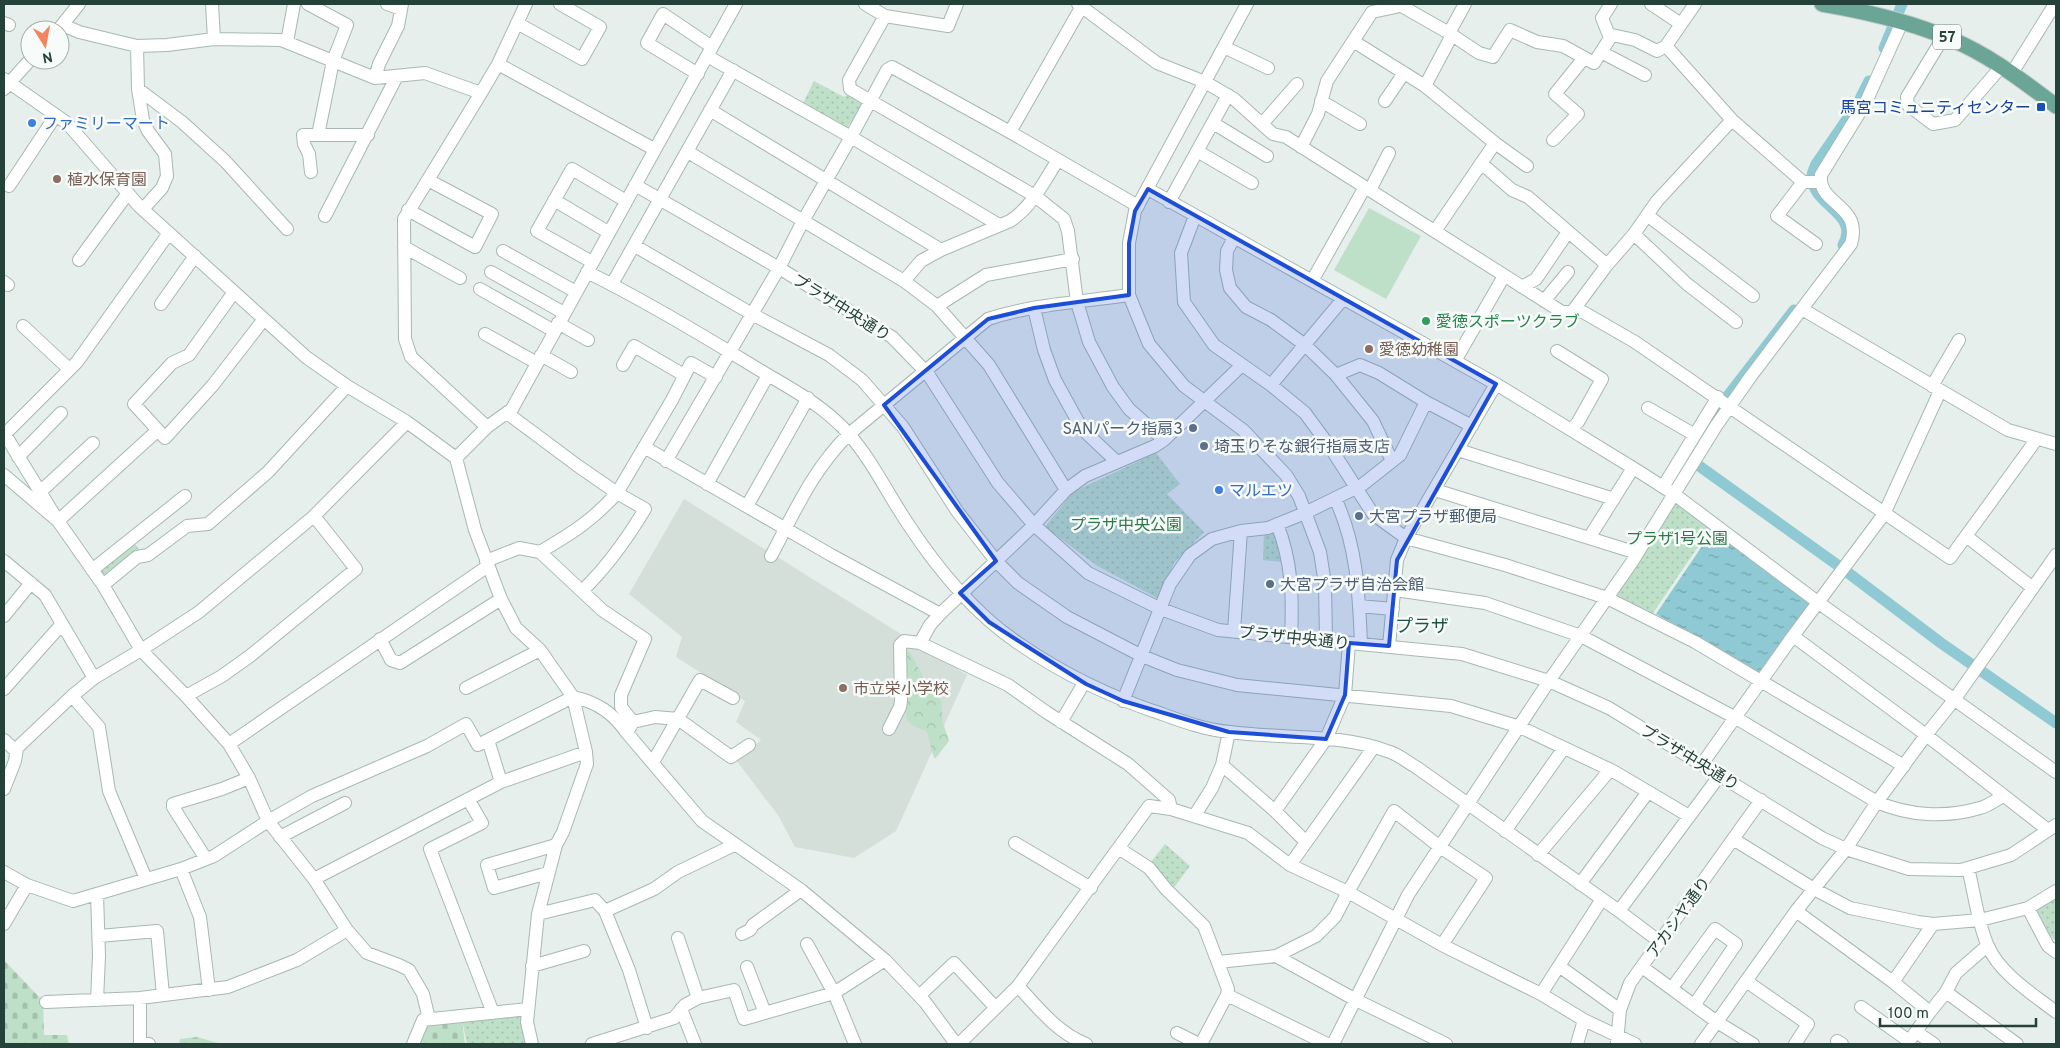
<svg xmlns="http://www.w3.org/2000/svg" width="2060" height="1048" viewBox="0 0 2060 1048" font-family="Overpass,'Noto Sans JP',sans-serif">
	<defs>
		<pattern id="forest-crowns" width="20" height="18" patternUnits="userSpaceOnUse" patternTransform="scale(1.25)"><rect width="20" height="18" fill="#bfe0c8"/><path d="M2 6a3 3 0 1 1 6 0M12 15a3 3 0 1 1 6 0" fill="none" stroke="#a4c1ad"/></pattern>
		<pattern id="cemetery-stones" width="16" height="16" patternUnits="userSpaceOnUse" patternTransform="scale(1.25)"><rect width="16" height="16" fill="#bfe0c8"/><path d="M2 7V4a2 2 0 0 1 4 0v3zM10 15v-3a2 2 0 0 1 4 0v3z" fill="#a4c1ad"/></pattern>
		<pattern id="park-dots" width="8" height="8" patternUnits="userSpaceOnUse" patternTransform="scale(1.25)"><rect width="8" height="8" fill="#bfe0c8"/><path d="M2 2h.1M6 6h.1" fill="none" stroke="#a4c1ad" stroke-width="1.8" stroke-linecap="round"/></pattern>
		<pattern id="water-ripples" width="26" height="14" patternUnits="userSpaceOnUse" patternTransform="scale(1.25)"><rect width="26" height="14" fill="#8ec9d4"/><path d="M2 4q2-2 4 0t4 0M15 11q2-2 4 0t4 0" fill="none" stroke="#74a5ad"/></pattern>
	</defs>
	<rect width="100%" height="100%" fill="#e6efeb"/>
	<path fill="#d4dfda" d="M684,499l283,176 -71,156 -42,27 -59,-11 -17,-32 -42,-55 25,-20 -25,-18 9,-21 -69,-44 6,-20 -53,-43z"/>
	<path fill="url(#forest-crowns)" d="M906,651l4,1 17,32 14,16 2,23 6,18 -14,18c-5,-8 -4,-19 -9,-28l-13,-5 -7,-7 -2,-32z"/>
	<path fill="url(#cemetery-stones)" d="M4,960l39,41 1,34h23l2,9h-65z
		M462,1021l3,23h-46l8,-19z
		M197,1037l25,7h-43l1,-5z"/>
	<path fill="url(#park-dots)" d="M814,81l30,16 5,-3 12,7 1,5 -16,23 -44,-24z
		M1156,453l24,31 -13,10 37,38 -30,31 -15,36 -63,-34 -51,-38 28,-35z
		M1677,504l33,25 -57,84 -36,-17 -2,-5 56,-86z
		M1269,532l6,2 7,28 -19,-2 1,-27z
		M135,544l5,7 -38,27 -4,-6z
		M1165,844l25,22 -17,23 -22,-27z
		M2056,897v45l-15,-18 -7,-13z
		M526,1013l-3,22 3,9h-59l-5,-24z"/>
	<path fill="#bfe0c8" d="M1369,208l52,28 -35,63 -52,-29z"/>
	<path fill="url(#water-ripples)" d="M1713,530l98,71v5l-49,66 -4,1 -102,-59z"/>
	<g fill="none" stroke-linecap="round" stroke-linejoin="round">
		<path stroke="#8ec9d4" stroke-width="11" d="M1884,48l18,-44
			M1843,245c18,-32 -32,-39 -31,-69 0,-4 3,-9 4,-12l42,-61 11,-22
			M1794,310l-71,92 -35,56 155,111 98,74 115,80"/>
		<g stroke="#a8b8b2" stroke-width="14">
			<path id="minor" d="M212,4l2,35
				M308,4l39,21 -14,36 -15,74h50
				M387,4l14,5
				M865,4l20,12
				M957,4l-9,22 -63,-10 -36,64 1,9 185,107 29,23 4,12 9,71 12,40 24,45 16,22 35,31
				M1078,4l79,59 48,19 29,17 39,35 13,3 276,175h21l52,30 315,216 86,-118
				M1247,4l-112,207 -6,32v52l20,49 35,42 59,44 43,45 13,21 21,56 5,32 1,56
				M1398,4l51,29 30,20 14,4 17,-27 27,12 26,4 31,17 18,-28 23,5 22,11 9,-5
				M1651,4l30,20
				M1695,4l-29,42 66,74 71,62h17
				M4,23l5,2
				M517,23l65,36 18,-32 -40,-23
				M63,25l16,7 58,14 30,-1 47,-6 67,1 94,38 50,-5 56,20
				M58,30l21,-26
				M1449,33l16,-29
				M1944,36l-37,61 1,8 25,19 22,-4 46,-53
				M1610,38l-8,-20 9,-14
				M1353,41l72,45 70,57 -60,88
				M287,42l7,-38
				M137,46l1,43 44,33 43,39 62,68
				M1224,47l44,21
				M1601,52l44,23
				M707,56l144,81 148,88
				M498,64l156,85
				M2012,73l43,-69
				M698,74l-51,-31 16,-29 49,33
				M375,78l4,-14 19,-38 4,-22
				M4,79l63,44 72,83 167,151 41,29 60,36 49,36 19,72 26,69 15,29 24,22 33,47 13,55 1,12 -24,68 -7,13 -18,69 -11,108 5,22
				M1425,86l27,-51
				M4,89l26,-29
				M138,89l5,31 5,11 17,23 2,22 -5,12 -19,21
				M1321,101l39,23
				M1385,101l19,-28
				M710,110l231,140
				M1213,123l54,33
				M1262,124l35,-40
				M1010,132l72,-126
				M1553,140l25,-26 -23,-20 29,-36
				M1495,143l32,23
				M1301,147l17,-33 9,-33 45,-69 24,-5 2,-3
				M1197,151l55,32
				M688,152l216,129 33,25 52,59 77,125
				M1481,163l31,27 16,7 79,68
				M311,172l-2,-18 -5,-10 -1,-9h15
				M1803,182l-26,34 39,28
				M635,185l144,83 113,69 36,37 70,109 36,42 54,48 73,36 57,21 244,24 87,27 60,27 213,130 24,11 63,20 52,1 50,-15 45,-30
				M9,186l47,-71
				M1148,189l348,195 142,87 36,23 145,109 237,169
				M1370,190l19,-37
				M554,200l54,32
				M1169,202l59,-107
				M408,210l67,37 17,-33 -64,-34
				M1647,215l106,81
				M325,216l72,-140
				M1195,216l-14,37 3,49 30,43 57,40 34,28 25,34 43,67 33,24 99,27 102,33 88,44 209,124
				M1634,234l53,50 49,38
				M1234,238l-7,13 -1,19 4,18 16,19 25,13 34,25 31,30 37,46 19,40
				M635,246l117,68 77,41 33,25 41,47 54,84 39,50 22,22 49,34 75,39 35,14 60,15 214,21 69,21 93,44 76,45
				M404,247l56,31
				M503,251l73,41
				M79,260l49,-67
				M592,262l-55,-31 35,-62 54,32
				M491,272l73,41
				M587,272c57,28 112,61 166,94 34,21 68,37 95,67 23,26 39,59 58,88 30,46 66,91 112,122 45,31 92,54 144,71 22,8 44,16 68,18 52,7 110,1 160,20 9,3 17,10 26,15l203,144 41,31
				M904,281l17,-20 20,-11 69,-29c22,-14 34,-40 48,-61
				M1312,281l53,-94
				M4,282l4,3
				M612,284l121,-214
				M1522,287l14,-8 32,-47
				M480,289l74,42
				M234,292l-45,63 -17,8 -38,41 31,34 48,-53 51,-66
				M1544,301l24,-29
				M161,304l34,-48
				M937,306l49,-31 87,-16
				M1034,308l10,42 11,30 27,49 34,32
				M1802,309l206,121 48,14
				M1572,312l35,-47 27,-31 23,-33 75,-81
				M558,323l30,17
				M23,326l46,43
				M485,334l52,29
				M1557,351l45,28 -24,43 -7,8
				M541,355l30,17
				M1455,361l49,-85
				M623,365l11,-19 50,29
				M1336,375l24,-10 19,8 47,29 46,24
				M1271,385l72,-86
				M1932,386l27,-46
				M1648,408l47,27
				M507,413l71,53 39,27 55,-93 19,-37 25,14
				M487,427l-76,-70 -6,-18 -1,-120 77,-126 17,-29 28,-60
				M4,433l54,88 45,64 38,65 45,46 43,48 20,34 19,43 46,58 33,51 20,23 32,12 10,5 14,24 6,25
				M5,434l72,-72 92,-129
				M644,447l187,108 109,59
				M1458,450l156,49
				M18,457l43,-44
				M456,458l31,-31 25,-18c74,-136 149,-270 224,-405
				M666,461l113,-193 24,-47 48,-84 36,-67 5,-3 118,65 128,74
				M4,475l54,46 100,-91
				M707,484l61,-109
				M1663,487l55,-90
				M1435,490l202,63
				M40,492l53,-49
				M1335,498c22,47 24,95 26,146
				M747,506l61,-108
				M1277,524c15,37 16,74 14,113
				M1966,536l67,52
				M1589,538l44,-70
				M540,552c32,-19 52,-31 77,-59l28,16c-18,30 -38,58 -63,82
				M771,556c23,-43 42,-87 78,-122l139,-115c45,-15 94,-17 141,-24
				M4,561l41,34 49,83
				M486,561l33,-13 21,4 62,58 43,29 -24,56v12l12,15 -6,11 75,88 99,69 84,70 40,42 31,42
				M92,570l93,-74
				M103,585l34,-28 11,-2 39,-29 21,-2 60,-52 79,-86
				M1395,590l90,13 96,33 155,82 141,84c32,14 69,16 103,6 8,-2 16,-8 23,-12
				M1359,606l34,3
				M4,616l27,-33
				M1234,631l7,-100
				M1793,636l133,99 122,95
				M380,639l11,21 9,3 101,-64
				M920,643l10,-18 10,-11 94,-89 32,-35 19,-14 70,-30 9,-6 78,-75
				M1389,646l8,-86 9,-22 90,-154
				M466,688l74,-38
				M4,689l58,-65
				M72,696l27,31 10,64 37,88
				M186,696l36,-20 28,-20 106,-87 -42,-53
				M1123,701l47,-117 20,-29 22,-16 29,-8 27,-3 37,-15 57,-28 38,-30 26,-53
				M633,722l22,-5 23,2 53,38 18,-12
				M1061,722l23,-39
				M889,729l11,-22 1,-6 -1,-56 4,-4 16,2 88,42 38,27 82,52 41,36 2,9
				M4,740l12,11
				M488,740l13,42
				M229,744l259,-178
				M653,762l47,-82 33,18
				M1702,764l91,-128 91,-122 56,-123
				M1222,765l53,46 31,31
				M4,789l11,-28 2,-13 55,-52 22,-18 47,-28 58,-38 115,-96 93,-94
				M468,799l14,24 -52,26 63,164
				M1275,811l51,-72 19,-44 4,-52
				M1195,815l17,-27 10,-23 7,-33
				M1505,831l59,-83
				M280,837l65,-34
				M1733,839l81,50 36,19 68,14 15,2 47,-4 48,-12 28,-17
				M1015,843l76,45
				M1120,849l29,19 17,21 38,37 24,63 -1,6 -26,49
				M1538,855l72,-85
				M206,859l-33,-52v-3l49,-15 27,-11
				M1290,865l83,-117
				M1968,868c6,23 10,57 20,78 11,27 46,49 68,66
				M181,869l19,48 9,73
				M4,872l23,13
				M548,873l-54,15 -7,-23 69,-20
				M314,879l187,-97 85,-30
				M1580,884l68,-92
				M2028,908l20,38 8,6
				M605,911l24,59 18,58
				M1619,911l101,-136
				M1796,911l97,71 37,30 16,-20 10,-19 31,-27
				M538,914l57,-14 10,11 49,-22 24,-17 56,-27
				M4,924l23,-39 46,16 108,-32 33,-13 54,-35 44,-25 115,-50 39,-22 12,21 95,-48c24,5 40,16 54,36
				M742,934l8,-4 3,-5 48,-35
				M99,936l58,-5 6,64
				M678,938l20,60
				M807,944l27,49 21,51
				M1276,956l80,44 90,44
				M1218,962l58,-6 40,-20 19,-19 13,-25 94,53 99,49 43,26 51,24
				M532,966l52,-15
				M1559,966l61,44
				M747,967l18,46
				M1642,967l75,55 36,22
				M1746,981l62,43 -13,20
				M1893,982l40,-58
				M1018,986c20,22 40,47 68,58
				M1672,988l43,-59 21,15 -41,60
				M1946,992l71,52
				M1541,994l61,-95
				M1227,995l100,49
				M919,996l35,-33 41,44
				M140,998v45l9,1
				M97,1000l2,-44 -2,-62
				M46,1002l94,-4 88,-11 69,-27 50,-30
				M1861,1007l48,34
				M681,1009l14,35
				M1916,1032l18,12
				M1177,1033l22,11
				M1837,1041l5,3
				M1617,1042l3,-32 10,-27 131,-183
				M413,1044l10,-24 105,-11
				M592,1044l82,-26 11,-13 13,-7 36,-8 10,29 90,-26 51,-33
				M959,1044l59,-58 131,-180 22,3 77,24 42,32 58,27 46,-81 46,36 46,31 -44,67
				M1333,1044l75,-149 141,-214 83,-119 84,-136 35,-50 100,-132c12,-40 -34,-39 -30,-69l45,-73 36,-80
				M1577,1044l7,-24
				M1701,1044l95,-133 50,-62 31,-47 49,-67 28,-35 102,-145
				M1907,1044l23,-32"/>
		</g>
		<g stroke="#c2cac8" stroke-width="17">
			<path id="major" d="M1822,4c48,8 98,20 142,41 33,16 63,39 92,61"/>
		</g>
		<use href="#minor" stroke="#fff" stroke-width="12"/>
		<use href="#major" stroke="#6aa596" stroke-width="15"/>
	</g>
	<path fill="#1d4ed8" fill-opacity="0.2" stroke="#1d4ed8" stroke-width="4" stroke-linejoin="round" d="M1148,189l348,195 -99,176 -8,86 -40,-3 -4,52 -19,44 -97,-7 -106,-31 -37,-17 -97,-62 -29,-29 36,-32 -112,-156 104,-86 46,-11 95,-13v-52l6,-32z"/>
	<rect fill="#1a4fb4" stroke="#f7fbf9" stroke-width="2" x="2036" y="102" width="10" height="10" rx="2.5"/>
	<g fill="#3f7fe0" stroke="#f7fbf9" stroke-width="2">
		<circle cx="32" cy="123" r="5"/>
		<circle cx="1219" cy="490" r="5"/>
	</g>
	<g fill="#8d6e63" stroke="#f7fbf9" stroke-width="2">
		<circle cx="57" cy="179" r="5"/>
		<circle cx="1369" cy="349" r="5"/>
		<circle cx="843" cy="688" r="5"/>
	</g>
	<circle fill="#2e9e5b" stroke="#f7fbf9" stroke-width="2" cx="1426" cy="321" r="5"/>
	<g fill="#5c6f8a" stroke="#f7fbf9" stroke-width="2">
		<circle cx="1193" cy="428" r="5"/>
		<circle cx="1204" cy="446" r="5"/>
		<circle cx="1359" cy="516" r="5"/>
		<circle cx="1270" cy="584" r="5"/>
	</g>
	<g text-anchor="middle" stroke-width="5" stroke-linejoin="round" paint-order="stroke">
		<rect fill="#f7fbf9" stroke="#637a73" stroke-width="1" x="1933" y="24.5" width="28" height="25" rx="4"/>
		<g font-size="15" font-weight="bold" fill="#24423a">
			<text x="1947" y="42">57</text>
		</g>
		<g font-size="16" fill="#164399" stroke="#f7fbf9" text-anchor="end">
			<text x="2031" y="113">馬宮コミュニティセンター</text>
		</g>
		<g font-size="16" fill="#366cbe" stroke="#f7fbf9" text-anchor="start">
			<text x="42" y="129">ファミリーマート</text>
			<text x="1229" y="496">マルエツ</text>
		</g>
		<g font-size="16" fill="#785e54" stroke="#f7fbf9" text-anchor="start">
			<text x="67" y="185">植水保育園</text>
			<text x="1379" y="355">愛徳幼稚園</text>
			<text x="853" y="694">市立栄小学校</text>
		</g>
		<g font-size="16" fill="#24423a" stroke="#f7fbf9">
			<text transform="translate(842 307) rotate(32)" y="6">プラザ中央通り</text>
			<text transform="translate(1294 637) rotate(6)" y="6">プラザ中央通り</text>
			<text transform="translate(1690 757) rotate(31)" y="6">プラザ中央通り</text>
			<text transform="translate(1678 917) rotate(-54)" y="6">アカシヤ通り</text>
		</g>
		<g font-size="16" fill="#27864d" stroke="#f7fbf9" text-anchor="start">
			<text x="1436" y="327">愛徳スポーツクラブ</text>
		</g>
		<g font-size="16" fill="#4e5e75" stroke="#f7fbf9" text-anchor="start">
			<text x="1183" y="434" text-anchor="end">SANパーク指扇3</text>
			<text x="1214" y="452">埼玉りそな銀行指扇支店</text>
			<text x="1369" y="522">大宮プラザ郵便局</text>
			<text x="1280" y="590">大宮プラザ自治会館</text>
		</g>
		<g font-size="16" fill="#2d7a4b" stroke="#f7fbf9">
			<text x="1126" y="530">プラザ中央公園</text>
			<text x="1677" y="544">プラザ1号公園</text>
		</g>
		<g font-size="18" fill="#1f5548" stroke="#f7fbf9">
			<text x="1422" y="632">プラザ</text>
		</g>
	</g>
	<rect width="2060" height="1048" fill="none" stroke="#24423a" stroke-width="10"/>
	<g transform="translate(45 45) rotate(169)"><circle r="24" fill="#f7fbf9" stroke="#a3b1ad"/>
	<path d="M0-4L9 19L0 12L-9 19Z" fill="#f4845f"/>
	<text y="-8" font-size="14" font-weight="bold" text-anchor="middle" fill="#24423a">N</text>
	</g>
	<path d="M1880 1018v8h156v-8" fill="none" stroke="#24423a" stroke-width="2.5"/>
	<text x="1888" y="1018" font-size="15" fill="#24423a" stroke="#f7fbf9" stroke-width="4" paint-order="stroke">100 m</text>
</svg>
